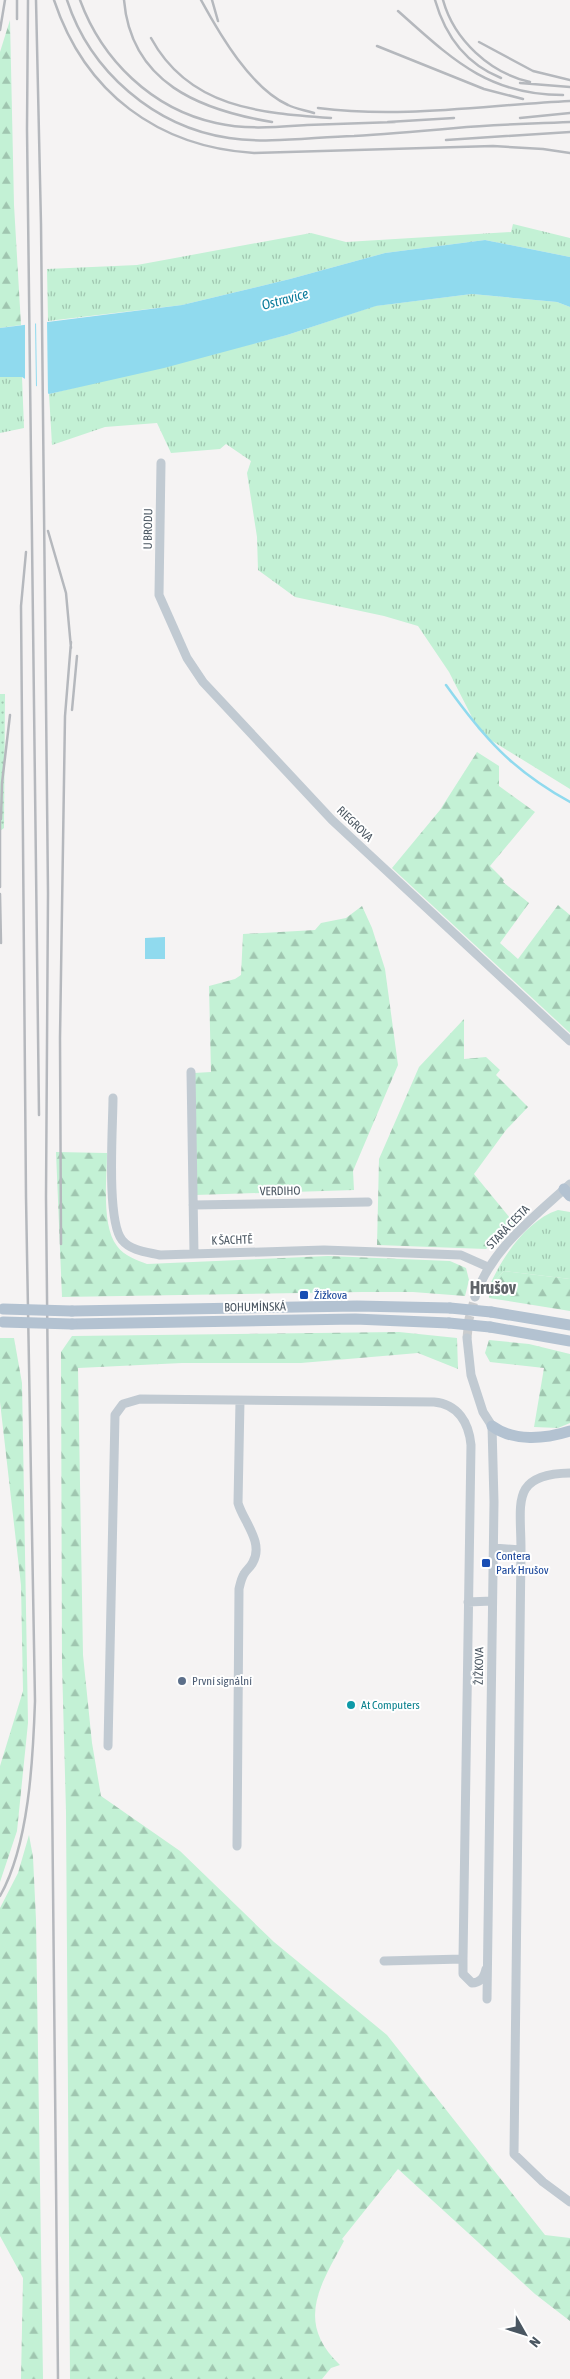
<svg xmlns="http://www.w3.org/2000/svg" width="570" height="2379" viewBox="0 0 570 2379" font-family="'Asap Condensed',sans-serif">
	<defs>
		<pattern id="grass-tufts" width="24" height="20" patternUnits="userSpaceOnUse" patternTransform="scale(1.25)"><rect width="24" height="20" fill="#c3f1d5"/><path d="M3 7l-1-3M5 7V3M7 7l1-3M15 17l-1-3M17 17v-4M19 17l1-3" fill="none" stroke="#a0c6b0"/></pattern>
		<pattern id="forest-firs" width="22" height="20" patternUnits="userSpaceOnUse" patternTransform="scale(1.25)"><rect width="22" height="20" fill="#c3f1d5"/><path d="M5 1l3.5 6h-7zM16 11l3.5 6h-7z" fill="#a0c6b0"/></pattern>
		<pattern id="garden-dots" width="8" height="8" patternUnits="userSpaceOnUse" patternTransform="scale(1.25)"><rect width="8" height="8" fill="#c3f1d5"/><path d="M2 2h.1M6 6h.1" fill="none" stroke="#a0c6b0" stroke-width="1.8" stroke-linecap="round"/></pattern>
	</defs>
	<rect width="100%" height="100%" fill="#f5f3f3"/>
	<path fill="url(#grass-tufts)" d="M513,224l57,14v19l-85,-17 -100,13 -95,26 -108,26 -134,16 -1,-52 90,-4 174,-32 35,9 165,-10z
		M472,294l85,8 13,5v482l-81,-50 -11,-10 -29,-57 -31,-46 -34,-10 -89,-19 -37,-27 -1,-33 -10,-64 4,-12 -25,-17 -6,5 -49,4 -14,-30 -52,4 -53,18 -3,-51 238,-59 88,-29z
		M0,377h22l2,51 -24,5z
		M558,1210l12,2v67l-66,-8 -15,16c13,-30 38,-67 69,-77z"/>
	<path fill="url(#forest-firs)" d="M10,20l4,185 7,120 -21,3v-276z
		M477,752l22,14v20l36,26 -45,54 14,14 -1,2 26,21 -29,40 18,16 40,-54 12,10v118l-178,-165 48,-58z
		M362,906l10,22 13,41 13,96 -45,106 1,19 -159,5 -1,-122 17,-1 -2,-86 26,-7 6,-4 2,-41 72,-4 6,-7 25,-5z
		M464,1019v40l22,-2 14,13 -4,5 32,32 -22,23 -32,44 40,49 -28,26 -109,-4 2,-86 40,-92z
		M56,1152l51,1c0,26 -6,72 10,93 7,10 20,14 30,18l181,-8 122,5 16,7 3,12 -4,16 -52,-4h-51l-300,5z
		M504,1271l66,8v32l-81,-13v-11z
		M399,1332l58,6 1,31 -40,-16 -117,10h-119l-104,5 5,287 9,88 9,53 79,55 94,91 113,93 158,200 25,3v83l-35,-27 -137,-125 -56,70 2,2c-24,45 -49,81 -4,124l-9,3 -9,11h-252l-4,-567 -4,-148 -1,-312 11,-16z
		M0,1338h14l8,45 6,340 -11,108 -17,51v-116l23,-75 -2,-106 -21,-183z
		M489,1340l40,4 41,10v69l-12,5 -24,-1 10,-59 -54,-6 -5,-9z
		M29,1835l4,22 3,63 7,459h-22l2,-101 -23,-42v-328l18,-35z"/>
	<path fill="url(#garden-dots)" d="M0,694h5l-1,134 -4,3z"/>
	<path fill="#90daee" d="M485,240l85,17v50l-13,-5 -85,-8 -96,12 -89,29 -123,33 -115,26 -27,-17h-22v-49l182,-23 108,-26 95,-26z
		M165,937v22h-20v-21z"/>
	<path fill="#f5f3f3" d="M47,319l1,77 -11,-7 -1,-69z
		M35,321l1,67 -11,-6v-60z"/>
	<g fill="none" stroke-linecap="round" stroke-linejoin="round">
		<path stroke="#90daee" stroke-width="2.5" d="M446,685c38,53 66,85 124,117"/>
		<path stroke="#caccce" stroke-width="9" stroke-dasharray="9 4.5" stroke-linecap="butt" d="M467,1338l2,-19 6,-22"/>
		<path stroke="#c1cad2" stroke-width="9" d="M161,463l-2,132 28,63 16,24 129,138 238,221
			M191,1072l3,182
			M113,1098c0,28 -7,122 9,142 9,11 25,12 38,15l164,-5 137,5 27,12
			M193,1205l175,-3
			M475,1297c16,-48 59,-80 95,-113
			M467,1338l4,37 12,37 9,14 2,76 -7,497
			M494,1548l27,2c0,-47 -11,-76 49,-77
			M521,1550l-7,604 29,28 27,20
			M468,1602l24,-1
			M108,1746l7,-331 8,-11 17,-5 294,3c24,2 35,21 37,43l-8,514 -79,2
			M237,1846l2,-257c1,-4 2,-10 5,-15 2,-4 7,-7 9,-12 11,-20 -10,-41 -15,-59l2,-102
			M463,1959v15l9,9c9,0 12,-6 14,-14"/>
		<path stroke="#b3c2d1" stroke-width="11" d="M564,1189l6,7
			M72,1311l285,-5 93,2
			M491,1312l79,13
			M72,1324l283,-5 94,4
			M490,1327l80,14
			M492,1426c22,16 53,13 78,5"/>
		<path stroke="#b5b8bd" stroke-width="2.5" d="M17,0v19
			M28,0l-1,129 12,986
			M36,0l5,224 7,669 -2,304 12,1182
			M54,0c31,93 104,147 200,153l239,-7 50,3 27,4
			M67,0c23,71 87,127 162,138 41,6 84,-1 125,-2 34,-2 68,-5 102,-8 38,-4 76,-4 114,-6
			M80,0c22,60 72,109 136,123 30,7 61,4 91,2 30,-1 59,-2 88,-3
			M124,0c7,83 76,110 148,122
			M201,0c19,35 50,88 87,105 8,4 17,5 26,8
			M212,0l6,21
			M435,0c10,35 31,64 66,78
			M443,0c11,40 47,73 87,82
			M398,11c53,47 89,84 165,84
			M0,30l5,-30
			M151,38c38,70 109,75 180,80
			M479,42l54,29 37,9
			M377,46l107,43 39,10
			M520,83l50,4
			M318,108c84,11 168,-3 252,-7
			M520,118l50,-5
			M388,122l66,-4
			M446,140l124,-8
			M48,531l18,62 5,55
			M72,710l5,-54
			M1,819l1,-36 8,-68
			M0,887v-73
			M0,894l1,49
			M61,1244l-1,-206 5,-322 6,-74
			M0,1896c29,-51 33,-136 35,-195l-9,-504 -5,-591 5,-54"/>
		<path stroke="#b3c2d1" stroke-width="11" d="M450,1308l41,4
			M3,1309l69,2
			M3,1322l69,2
			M449,1323l41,4"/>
	</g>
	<g fill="#1a4fb4" stroke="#fff" stroke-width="2">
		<rect x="299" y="1290" width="10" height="10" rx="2.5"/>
		<rect x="481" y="1558" width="10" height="10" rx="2.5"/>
	</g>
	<circle fill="#5c6f8a" stroke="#fff" stroke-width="2" cx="182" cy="1681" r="5"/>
	<circle fill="#0f9aa8" stroke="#fff" stroke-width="2" cx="351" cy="1705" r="5"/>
	<g text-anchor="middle" stroke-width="4" stroke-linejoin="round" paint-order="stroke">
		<g font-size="12" fill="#4a5661" stroke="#fff">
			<text transform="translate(148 529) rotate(-89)" y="4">U BRODU</text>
			<text transform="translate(355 824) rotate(44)" y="4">RIEGROVA</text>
			<text transform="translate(280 1191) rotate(-1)" y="4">VERDIHO</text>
			<text transform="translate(508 1227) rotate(-46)" y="4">STARÁ CESTA</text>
			<text transform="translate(232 1240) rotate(-2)" y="4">K ŠACHTĚ</text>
			<text transform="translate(255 1307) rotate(-1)" y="4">BOHUMÍNSKÁ</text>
			<text transform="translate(479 1666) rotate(-89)" y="4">ŽIŽKOVA</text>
		</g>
		<g font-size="12" fill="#164399" stroke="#fff" text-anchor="start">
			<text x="314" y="1299">Žižkova</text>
			<text x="496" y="1560">Contera<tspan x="496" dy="14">Park Hrušov</tspan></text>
		</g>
		<g font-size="12" fill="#4e5e75" stroke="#fff" text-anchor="start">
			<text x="192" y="1685">První signální</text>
		</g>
		<g font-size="12" fill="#0d838f" stroke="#fff" text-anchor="start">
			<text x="361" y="1709">At Computers</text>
		</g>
		<g font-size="14" font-style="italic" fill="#0c7c9b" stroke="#fff">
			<text transform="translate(285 299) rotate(-15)" y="5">Ostravice</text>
		</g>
		<g font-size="18" font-weight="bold" fill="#5f6368" stroke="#fff">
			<text x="493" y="1294">Hrušov</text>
		</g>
	</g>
	<g transform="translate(525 2334) rotate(129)" stroke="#ffffff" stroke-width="4" paint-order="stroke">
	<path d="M0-4L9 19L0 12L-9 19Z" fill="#4a5661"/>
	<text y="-8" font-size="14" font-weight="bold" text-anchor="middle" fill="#4a5661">N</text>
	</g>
</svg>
